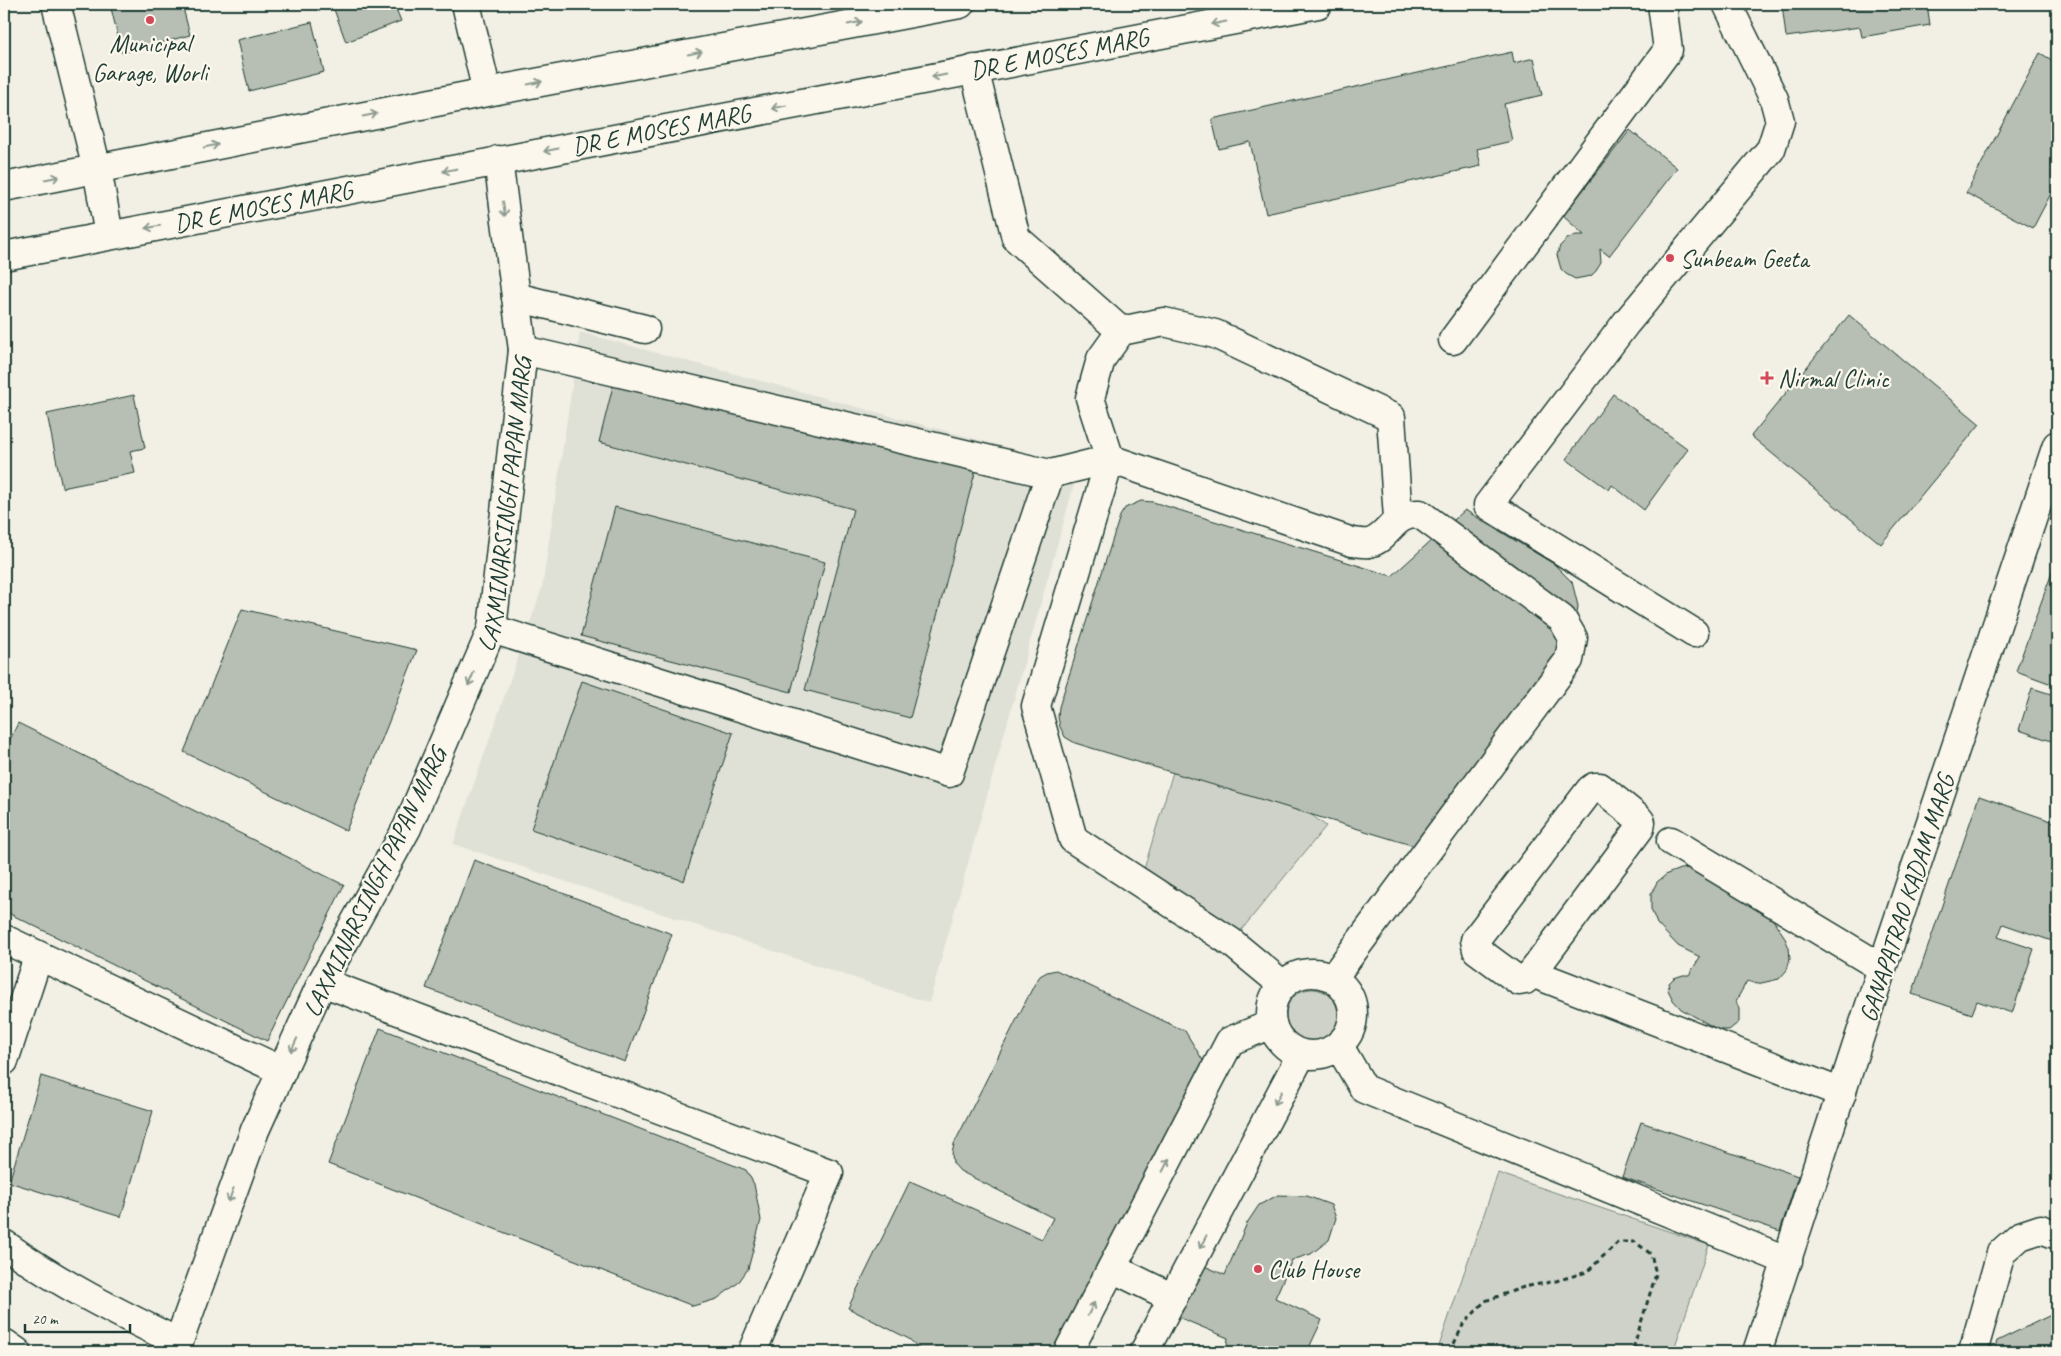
<svg xmlns="http://www.w3.org/2000/svg" width="2061" height="1356" viewBox="0 0 2061 1356" font-family="Caveat,sans-serif">
	<rect width="100%" height="100%" fill="#f2f0e5"/>
	<filter id="ink" filterUnits="userSpaceOnUse"><feTurbulence type="fractalNoise" baseFrequency=".02" numOctaves="2"/><feDisplacementMap in="SourceGraphic" scale="10" xChannelSelector="R" yChannelSelector="G"/><feConvolveMatrix kernelMatrix="1 2 1 2 8 2 1 2 1" color-interpolation-filters="sRGB"/></filter>
	<g filter="url(#ink)">
		<path fill="#e0e1d6" d="M580,332l499,135 -150,536 -476,-159 89,-256z"/>
		<path fill="#cfd2c8" stroke="#77887e" d="M1176,762h66l84,64 -105,129 -50,-44 -30,-32z
			M1286 1015a26 26 0 1 1 52 0a26 26 0 1 1-52 0Z
			M1498,1173l211,72 -36,107h-236z"/>
		<path fill="#b7beb3" stroke="#1f3d34" d="M110,4h72l8,31 -68,18z
			M332,4h62l7,17 -55,21z
			M585,4h30l-29,5z
			M1782,4h145l3,21 -68,12 -2,-10 -74,10z
			M312,22l12,50 -75,19 -12,-51z
			M1512,52l2,11 20,-5 8,37 -38,9 8,37 -35,8 4,17 -215,48 -16,-72 -31,7 -7,-30z
			M2040,53l17,10v119l-24,46 -67,-35z
			M1630,130l47,38 -68,88 -9,-7 1,14 -5,8 -5,5 -16,3 -9,-5 -5,-5 -4,-14 3,-9 7,-7 9,-4h8l-21,-19z
			M1849,315l131,109 -99,120 -130,-108z
			M616,374l360,95 -66,249 -105,-28 48,-181 -254,-67z
			M1613,394l75,55 -44,61 -32,-25 -3,5 -43,-31z
			M134,395l11,53 -15,3 5,22 -73,15 -15,-74z
			M1141,501l12,1 239,74 73,-66 89,54 18,18 6,24 -4,36 -143,209 -356,-108 -10,-6 -5,-10 -2,-10 1,-10 61,-191 5,-8z
			M615,507l210,55 -34,130 -210,-56z
			M2057,559v127l-41,-15z
			M242,609l175,41 -71,181 -162,-79z
			M582,681l151,52 -49,148 -153,-52z
			M2032,688l25,8v47l-38,-13z
			M18,723l326,162 -77,156 -263,-130v-159z
			M1979,796l78,27v101l-5,17 -49,-17 -5,13 36,12 -22,64 -35,-12 -5,13 -60,-20z
			M474,860l198,74 -47,128 -199,-74z
			M1691,868l52,27 30,25 11,16 5,12 1,11 -3,11 -8,9 -22,5 -10,-3 -11,20 3,8v13l-10,8h-10l-38,-21 -8,-9 -5,-10 1,-7 5,-5 9,-3h6l11,-18 -22,-11 -21,-22 -6,-15v-15l6,-12 10,-8 13,-5z
			M1056,970l129,61 28,46 -142,275h-148l-14,-13 -61,-31 62,-127 132,58 11,-21 -93,-47 -7,-8 -1,-9 2,-10 80,-159 6,-9 7,-4z
			M380,1028l366,142 8,14 7,36 -13,49 -10,14 -21,16 -24,7 -365,-142z
			M41,1076l112,35 -32,106 -112,-35z
			M1641,1122l157,54 -18,55 -158,-54z
			M1278,1195l29,1 24,9 5,13 -7,22 -18,14 -19,6 -17,38 47,22 -15,32h-81l2,-14 -50,-21 22,-53 25,11 22,-52 12,-18z
			M2057,1312v40h-63l3,-11z"/>
		<g fill="none" stroke-linecap="round" stroke-linejoin="round">
			<g stroke="#1f3d34" stroke-width="31">
				<g id="minor">
					<path d="M56,4l41,165 12,66"/>
					<path d="M466,4l21,88"/>
					<path d="M974,69l42,169 105,93"/>
					<path d="M516,297l129,32"/>
					<path d="M1453,340l215,-290 -6,-46"/>
					<path d="M1050,474l60,-15 242,83c5,0 12,2 17,1 21,-5 23,-31 51,-29l142,105 11,19 -4,22 -236,318"/>
					<path d="M492,629l457,144 101,-299 -527,-124"/>
					<path d="M1694,633l-206,-128 138,-182 145,-174 9,-28 -6,-22 -47,-95"/>
					<path d="M1594,787h6l38,31 3,4 -1,6 -108,145 -7,7 -6,1 -42,-31 -2,-10 115,-150z"/>
					<path d="M1671,841l211,127"/>
					<path d="M4,939l278,132"/>
					<circle cx="1312" cy="1014" r="41"/>
					<path d="M1532,973l310,120"/>
					<path d="M322,982l507,191 -77,179"/>
					<path d="M1283,985l-52,-43 -158,-103 -37,-133 74,-247 -20,-61 11,-39 20,-28 43,-9 51,12 176,83 7,101"/>
					<path d="M1339,1046l25,43 424,172"/>
					<path d="M4,1061l34,-104"/>
					<path d="M4,1244c54,39 114,69 174,98"/>
					<path d="M1112,1268l61,30"/>
					<path d="M4,1343l13,9"/>
					<path id="s1" d="M175,1352l80,-222 67,-148 85,-154 85,-199 31,-279 -25,-190"/>
					<path d="M1068,1352l162,-311 42,-17"/>
					<path d="M1144,1352l157,-297"/>
					<path d="M1973,1352l28,-99 19,-17 21,-7 16,6"/>
				</g>
			</g>
			<g stroke="#1f3d34" stroke-width="31">
				<path id="major" d="M4,187l483,-95 473,-88
					M4,256l1314,-252
					M1757,1352l125,-384 175,-523"/>
			</g>
			<path stroke="#1f3d34" stroke-width="3" stroke-dasharray="5 4" stroke-linecap="butt" d="M1450,1352l13,-27 22,-24 39,-14 32,-6 31,-9 31,-30h17l16,12 5,20 -24,78"/>
			<use href="#minor" stroke="#fbf7ec" stroke-width="28"/>
			<use href="#major" stroke="#fbf7ec" stroke-width="28"/>
		</g>
		<defs><path id="oneway-shaft" d="M-6 0H5M1.5-3L5.5 0L1.5 3" fill="none" stroke-width="1.6" stroke-linecap="round" stroke-linejoin="round" transform="scale(1.25)"/></defs>
		<g stroke="#8d9a90">
			<use href="#oneway-shaft" transform="translate(855 23) rotate(-11)"/>
			<use href="#oneway-shaft" transform="translate(1219 23) rotate(169)"/>
			<use href="#oneway-shaft" transform="translate(695 53) rotate(-11)"/>
			<use href="#oneway-shaft" transform="translate(939 76) rotate(169)"/>
			<use href="#oneway-shaft" transform="translate(535 83) rotate(-11)"/>
			<use href="#oneway-shaft" transform="translate(779 107) rotate(169)"/>
			<use href="#oneway-shaft" transform="translate(370 115) rotate(-11)"/>
			<use href="#oneway-shaft" transform="translate(211 146) rotate(-11)"/>
			<use href="#oneway-shaft" transform="translate(551 150) rotate(169)"/>
			<use href="#oneway-shaft" transform="translate(450 170) rotate(169)"/>
			<use href="#oneway-shaft" transform="translate(52 178) rotate(-11)"/>
			<use href="#oneway-shaft" transform="translate(504 209) rotate(83)"/>
			<use href="#oneway-shaft" transform="translate(153 227) rotate(169)"/>
			<use href="#oneway-shaft" transform="translate(471 679) rotate(113)"/>
			<use href="#oneway-shaft" transform="translate(294 1045) rotate(115)"/>
			<use href="#oneway-shaft" transform="translate(1278 1098) rotate(118)"/>
			<use href="#oneway-shaft" transform="translate(1166 1165) rotate(-63)"/>
			<use href="#oneway-shaft" transform="translate(231 1195) rotate(110)"/>
			<use href="#oneway-shaft" transform="translate(1203 1242) rotate(118)"/>
			<use href="#oneway-shaft" transform="translate(1091 1309) rotate(-63)"/>
		</g>
	</g>
	<g fill="#d1495b" stroke="#fbf7ec" stroke-width="2">
		<circle cx="150" cy="20" r="5"/>
		<circle cx="1670" cy="258" r="5"/>
		<path d="M1764.5 370.5h5v5h5v5h-5v5h-5v-5h-5v-5h5z"/>
		<circle cx="1258" cy="1269" r="5"/>
	</g>
	<g text-anchor="middle" stroke-width="4.5" stroke-linejoin="round" paint-order="stroke">
		<g font-size="25" fill="#1f3d34" stroke="#fbf7ec" text-anchor="start">
			<text x="150" y="52" text-anchor="middle">Municipal<tspan x="150" dy="29">Garage, Worli</tspan></text>
			<text x="1680" y="267">Sunbeam Geeta</text>
			<text x="1778" y="387">Nirmal Clinic</text>
			<text x="1268" y="1278">Club House</text>
		</g>
		<g font-size="25" fill="#1f3d34" stroke="#fbf7ec">
			<text transform="translate(1059 53) rotate(-11)" y="9">DR E MOSES MARG</text>
			<text transform="translate(661 129) rotate(-11)" y="9">DR E MOSES MARG</text>
			<text transform="translate(263 206) rotate(-11)" y="9">DR E MOSES MARG</text>
			<text dy="9" stroke="none"><textPath href="#s1" startOffset="916">LAXMINARSINGH PAPAN MARG</textPath></text>
			<text transform="translate(374 882) rotate(-64)" y="9">LAXMINARSINGH PAPAN MARG</text>
			<text transform="translate(1906 898) rotate(-72)" y="9">GANAPATRAO KADAM MARG</text>
		</g>
	</g>
	<rect width="2061" height="1356" fill="none" stroke="#fbf7ec" stroke-width="20"/>
	<rect x="10" y="10" width="2041" height="1336" fill="none" stroke="#1f3d34" stroke-width="2" filter="url(#ink)"/>
	<path d="M25 1324v8h105v-8" fill="none" stroke="#1f3d34" stroke-width="2.5"/>
	<text x="32" y="1324" font-size="15" fill="#1f3d34" stroke="#fbf7ec" stroke-width="4" paint-order="stroke">20 m</text>
</svg>
